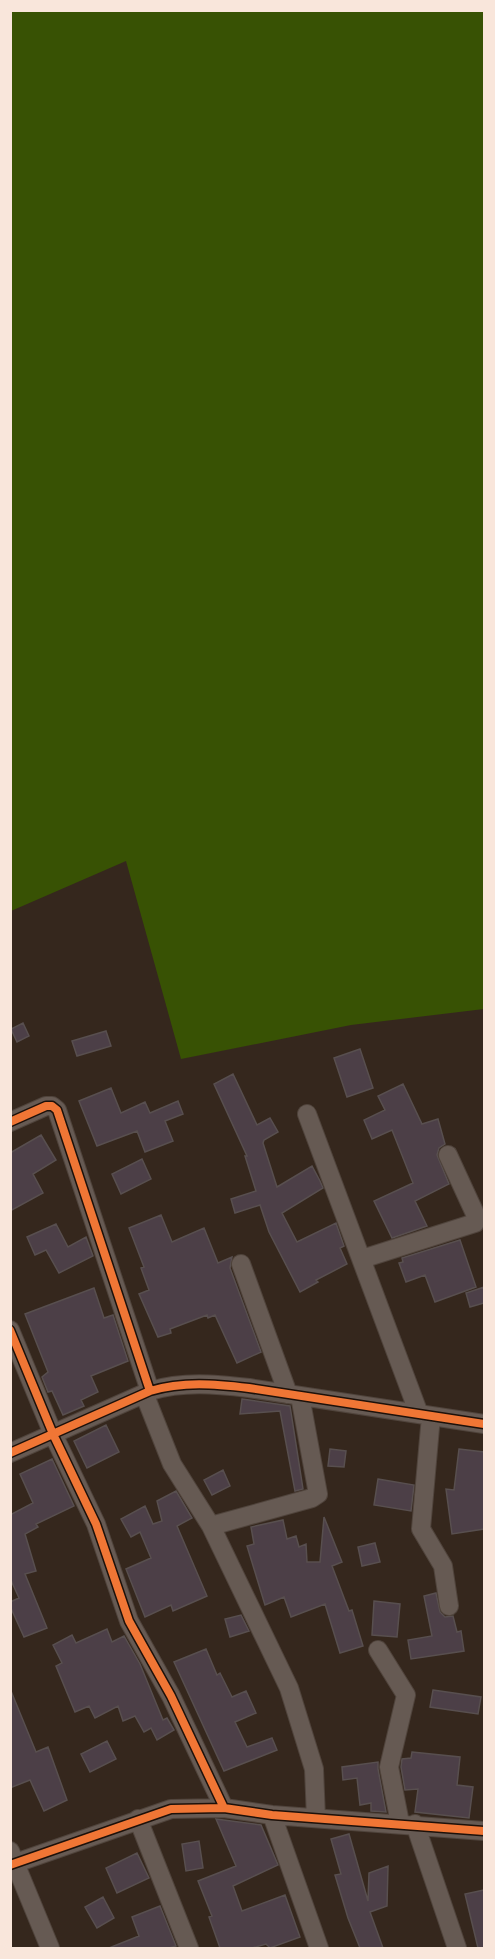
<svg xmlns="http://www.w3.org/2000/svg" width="495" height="1959" viewBox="0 0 495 1959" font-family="'Titillium Web',sans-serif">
	<rect width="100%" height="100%" fill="#35271d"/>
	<path fill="#385204" d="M11,10l473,1v998l-133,16 -170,34 -55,-198 -115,50z"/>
	<path fill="#4c3f47" stroke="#584f4f" stroke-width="1.5" d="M23,1023l6,13 -12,6 -6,-13z
		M106,1031l5,15 -34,10 -5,-15z
		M360,1049l13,39 -26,9 -13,-39z
		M233,1074l24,51 13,-7 8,14 -14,8 -1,3 14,44 35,-21 8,15 3,7 -41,25 15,29 39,-19 8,23 -4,2 7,16 -31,16 2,2 -18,10 -31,-60 -9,-27 -25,8 -4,-14 25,-8 -11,-35h2l-33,-72z
		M403,1084l19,40 16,-5 7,25 -6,4 -2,7 12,29 -34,17 12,25 -35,12 -18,-37 39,-18 -21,-53 -20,9 -8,-19 21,-10 -7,-14z
		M111,1088l10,25 24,-11 5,11 28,-12 5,13 -18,7 8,20 -28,11 -8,-21 -40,15 -18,-45z
		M41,1135l15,25 -23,14 10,19 -33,18v-58z
		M142,1159l9,20 -30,15 -9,-20z
		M161,1215l11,27 32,-14 14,35 14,-6 -2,11 31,84 -24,11 -22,-48 -7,3 -1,-3 -37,14 1,4 -13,4 -19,-43 10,-4 -8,-22 3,-1 -15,-39z
		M56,1224l12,23 18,-10 7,19 -34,17 -13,-23 -11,5 -8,-18z
		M460,1240l16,47 -41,15 -10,-27 -19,7 -7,-19 4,-1 -1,-4z
		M484,1287v16l-14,4 -4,-14z
		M94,1288l10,30 9,-3 15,46 -37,15 7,16 -17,8 3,6 -21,9 -11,-24 -4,1 -6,-15 6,-5 -23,-58z
		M242,1399l48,7 13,83 -8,2 -15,-80 -40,3z
		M106,1425l13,27 -32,16 -13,-27z
		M330,1449l16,2 -2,16 -16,-1z
		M459,1449l25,3v77l-32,5 -6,-45 8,1z
		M52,1459l22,47 -38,18 2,3 -13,7 11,37 -11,3 22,54 -23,9 -14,-31v-4l9,-4 -9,-20v-63l23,-12 -13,-29z
		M223,1470l7,16 -18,9 -8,-15z
		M378,1479l36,6 -3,26 -37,-6z
		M176,1491l16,27 -15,8 30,70 -34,15 -2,-6 -26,12 -19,-48 25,-11 -11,-26 -9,5 -10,-18 24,-13 8,18 9,-3 -5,-20z
		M324,1517l18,45 -10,4 17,45 3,-1 11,36 -23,7 -15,-49 -34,13 -7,-20 -19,8 -18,-59 7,-2 -3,-17 32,-7 4,19 9,-3 3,11 7,-3 1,18h13z
		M375,1543l5,19 -18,4 -4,-19z
		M436,1593l4,19 5,5 8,-1 4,16 4,-1 3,20 -53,8 -3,-19 24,-4 -8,-40z
		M374,1601l26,3 -3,33 -25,-2z
		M241,1615l8,16 -19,6 -5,-18z
		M107,1629l5,13 12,-6 16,28 23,56 4,-2 7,12 -17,10 -6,-12 -7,4 -9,-16 -12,5 -5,-15 -23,12 -6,-12 -14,6 -19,-46 6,-3 -9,-18 19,-10 4,8z
		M206,1649l11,26 3,-2 12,24 14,-6 10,22 -21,9 12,25 25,-9 5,12 -53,21 -50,-109z
		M433,1690l48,7 -3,17 -48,-7z
		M11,1691l25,61 12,-5 19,53 -23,11 -14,-31 -20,8z
		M107,1741l9,18 -26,13 -9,-18z
		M412,1752l48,5 -3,28 16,2 -4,31 -54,-6 3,-23 -13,1 -4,-23 1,-8 9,-1z
		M378,1762v7l8,43 -15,-1v-8l-11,2 -3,-27 -14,2 -1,-13z
		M216,1819l45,6 17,40 -45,21 9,25 43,-16 15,42 -30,11 -4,-4 -14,4h-32l-11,-31 3,-1 -14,-35 38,-15z
		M349,1834l19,67 1,-28 19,-7 -1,40 -17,6 13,36h-23l-12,-30 -13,-43 6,-1 -10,-35z
		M199,1841l4,27 -17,3 -4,-27z
		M137,1853l12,25 -32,15 -11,-25z
		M484,1890v58h-6l-13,-54z
		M103,1897l11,21 -17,10 -12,-21z
		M160,1906l16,40 -7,2h-60l30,-12 -7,-19z"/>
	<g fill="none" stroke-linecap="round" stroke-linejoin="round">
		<g stroke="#50443c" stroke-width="20">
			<path id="street" d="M307,1114l112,300
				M10,1122l36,-16h6l5,4 93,281
				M362,1259l113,-36 2,-5 -29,-63
				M241,1264l47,130
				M10,1330l43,104 43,90 33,97 42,75 53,112
				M144,1393l28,71 39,62 78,162 25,81 2,49
				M431,1416l-10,113 22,37 6,40
				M10,1453l140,-62c33,-10 65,-7 99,-3l235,36
				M211,1526l101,-28 6,-4 -18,-98
				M378,1650l28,45 -17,72 11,56
				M272,1815l47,133
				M138,1819l51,129
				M415,1824l42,124
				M10,1851l40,97
				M10,1865l161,-56 53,-1 48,7 212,16"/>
		</g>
		<use href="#street" stroke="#665a53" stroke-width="18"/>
		<g stroke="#1d110a" stroke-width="11">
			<path id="cycleway" d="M10,1122l36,-16h6l5,4 93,281
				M10,1330l43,104 43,90 33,97 42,75 53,112
				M10,1453l140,-62c33,-10 65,-7 99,-3l235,36
				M10,1865l161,-56 53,-1 48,7 212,16"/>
		</g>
		<use href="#cycleway" stroke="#f07635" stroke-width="8"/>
	</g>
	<rect width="495" height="1959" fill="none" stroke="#f9e6db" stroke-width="24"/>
</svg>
